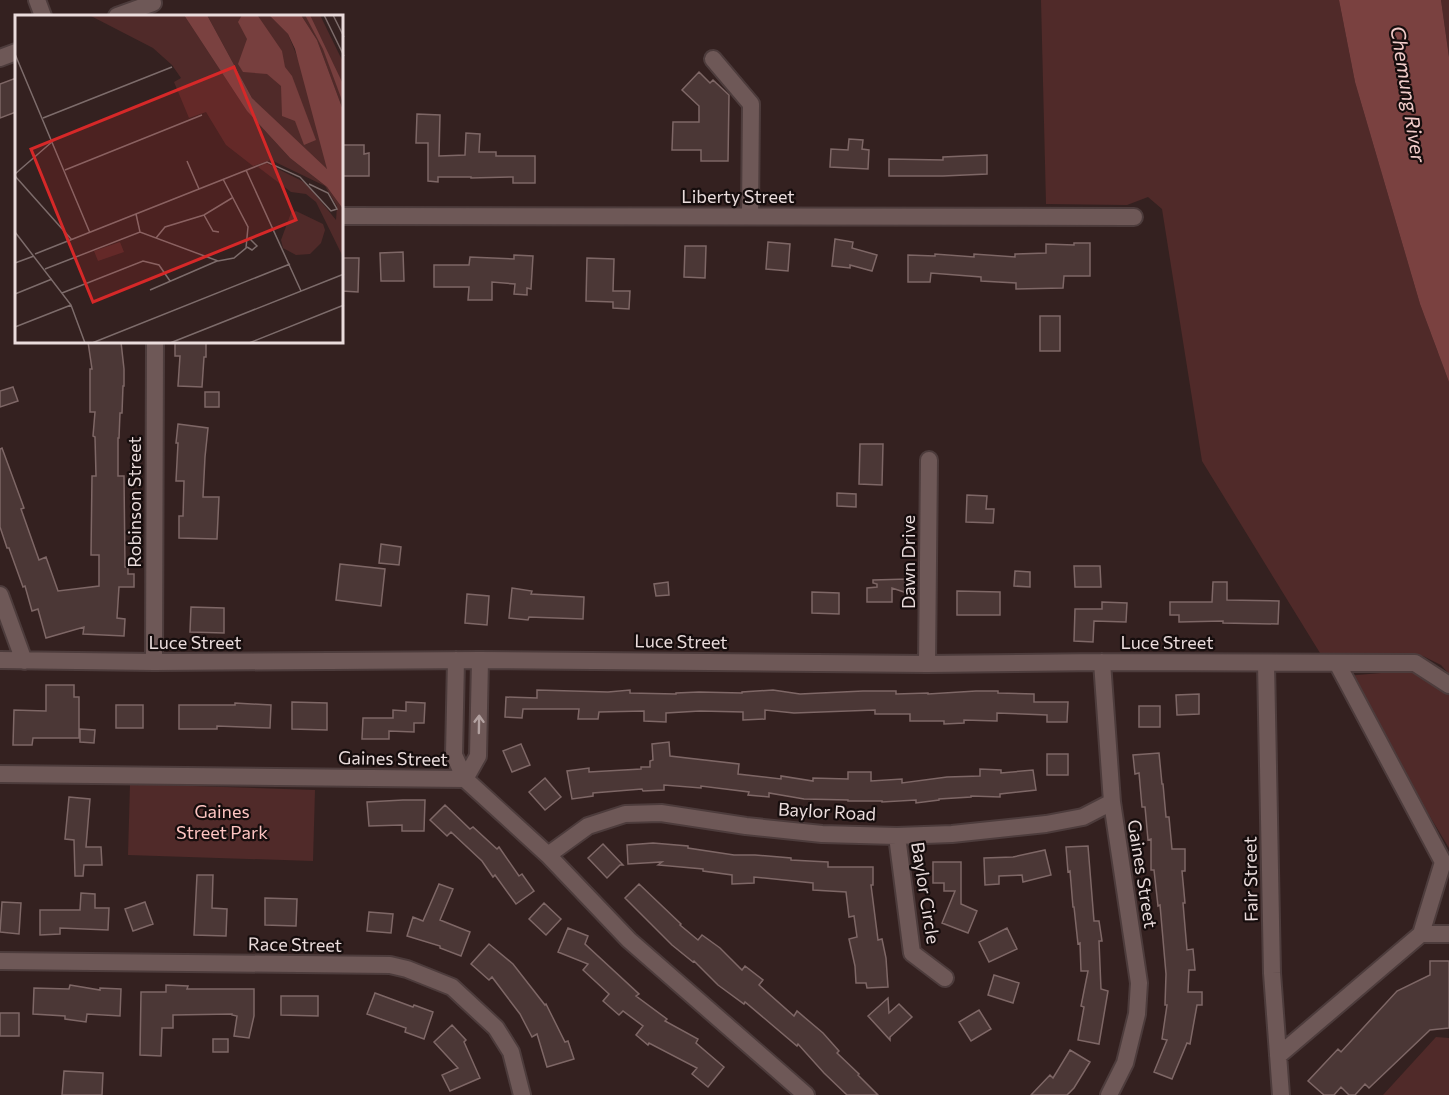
<svg xmlns="http://www.w3.org/2000/svg" width="1449" height="1095" viewBox="0 0 1449 1095" font-family="Commissioner,sans-serif">
	<rect width="100%" height="100%" fill="#342120"/>
	<path fill="#502a29" d="M1041,0h298l16,82 65,222 29,78v292l-8,-9 -18,-9 -103,-3 -118,-192 -40,-252 -14,-12 -21,8 -81,-1z
		M1441,0h8v57z
		M1405,671l21,4 23,20v153l-104,-172z
		M130,784l185,6 -2,71 -185,-6z
		M1436,1037l13,1v57h-66z"/>
	<path fill="#7a4140" d="M1339,0h102l8,57v325l-29,-78 -65,-222z"/>
	<path fill="#4b3736" stroke="#7e6766" stroke-width="1.5" d="M699,72l11,11 3,-3 16,15 -1,66h-27v-11h-29l1,-28h26v-16l-17,-16z
		M16,78v34l-16,6v-34z
		M417,114l23,1 -1,41 26,-1 1,-22 14,1 -1,18h17v4h39v27h-22v-6l-42,1v-1h-33v5l-10,-1v-38h-12z
		M849,139l14,1 -1,9 7,1 -1,19 -38,-2 1,-18 17,1z
		M342,145h22v9l5,-1v23h-27z
		M987,155v19l-44,2h-54v-17l54,1v-3z
		M835,239l18,3 -1,6 25,7 -5,16 -22,-6v3l-18,-2z
		M768,242l22,2 -2,27 -22,-2z
		M1074,243h16v33h-26l-1,12 -47,1v-6l-35,-2v-4l-50,-4 -1,9h-22v-27l27,1v-2l39,3v-3l41,3v-3l31,-1v-9l28,1z
		M685,246h21l-1,32 -21,-1z
		M403,252l1,29h-23l-1,-28z
		M514,255l19,1 -2,33 -4,-1v7l-13,-1 1,-10 -23,-2v18h-24l1,-13h-35v-22h35l1,-8 44,2z
		M342,258h17l-1,34 -16,-1z
		M587,258l27,1 -1,32h17l-1,18 -16,-1v-6l-27,-1z
		M1040,316h20v35h-20z
		M88,342h33l3,27v17h-1l-1,27h-2l-1,25h-1v38h6l1,91h3v7h6v13h-15l-2,31 8,1 -1,17 -41,-2 1,-7 -38,11 -8,-29 -6,2 -7,-25 -2,1 -14,-39h-2l-7,-21v-78l2,-1 22,60 -3,1 18,51 7,-3 12,34 41,-5v-31h-8l1,-79h4l-1,-39 -2,-1 2,-24h-5v-43h2z
		M175,342h31v15h-2l-2,30 -24,-1 2,-30h-5z
		M13,387l5,14 -18,6v-16z
		M205,392h14v15h-14z
		M178,424l30,4 -3,29 -2,40h16l-2,42 -38,-1v-22h4l1,-35h-8l2,-38h-2z
		M860,444h23l-1,41 -23,-1z
		M837,493l19,1v13l-19,-1z
		M967,495l20,1 -1,13h8l-1,14 -27,-1z
		M381,544l20,3 -2,18 -20,-2z
		M340,564l45,5 -4,37 -45,-6z
		M1074,566h26l1,21h-26z
		M1015,571l15,1v15l-16,-1z
		M908,579l-4,13 -12,-4v14h-25v-14l10,-1v-3l-4,-1v-3z
		M668,582l1,13 -13,1 -2,-12z
		M1213,582h14v18l52,1 -1,23 -55,-1v-2l-44,1v-7h-9v-13h42z
		M512,588l20,3 -1,3 53,3 -1,22 -54,-2 -1,3 -19,-2z
		M957,591l43,1v23h-43z
		M812,592l27,1v21l-27,-1z
		M467,594l22,2 -2,29 -22,-2z
		M1102,602l25,1 -1,19 -32,-1 -1,21 -19,-1 1,-32h27z
		M191,607l33,1v25l-34,-1z
		M46,685h28v12h5v41h-46l-1,7h-19l1,-35 32,1z
		M537,690l71,2 22,-2v3l46,1v-1l23,-1 43,1v-1l31,-2 27,4 63,-3h33v3l32,-1v1l48,-3h22v2l36,1v8h34l-1,20h-20v-7l-50,-2v8l-33,-1v3l-20,1v-3h-34v-7h-35v-4l-81,3 -29,-3v9l-22,1v-8l-43,-1 -34,2v9l-22,-1v-10l-45,1 -1,7h-20l1,-10h-56l-1,9 -17,-1 1,-20 31,1z
		M1199,694v20l-22,1 -1,-20z
		M292,702l35,1v27l-35,-1z
		M406,702l19,1 -1,20h-10v9l-25,-1v8h-27l1,-21h30v-8l13,1z
		M235,703l36,2 -1,23 -53,-2v3h-38v-24h56z
		M116,705h27v23h-27z
		M1139,706h21v21h-21z
		M80,729l15,1 -1,13 -14,-1z
		M669,742l1,14 69,8 -1,10 43,5v-3l32,5v-3l35,1v-7h23v9l31,-2v4l45,-6 33,-1v-7l21,1v3l32,-3 3,20 -36,4v3l-29,-1v1l-32,2v1l-23,3v-3l-34,2v-1h-34v-1l-44,-1 -35,-6v4l-21,-2 1,-3 -48,-6v2l-37,-3v5l-21,1 -1,-2 -49,4v3l-21,3 -5,-28 22,-3v4l52,-3v-2h9v-6l3,-1 -1,-16z
		M521,744l9,21 -18,7 -9,-21z
		M1159,753l3,31h1l3,33h3l3,32h13v22h-3l3,32h-2l4,47 6,-1 2,21h-6l-1,22h14v13h-5l-7,39 -3,-1 -15,36 -18,-7 13,-32 -5,-1 5,-34h-2l1,-31 -6,-69 -2,1 -4,-36h-3v-31l-3,1 -3,-33h-3l-3,-34 -4,1 -2,-19z
		M1047,754h21v21h-21z
		M545,778l16,19 -16,13 -16,-18z
		M69,797l21,2 -4,48h15l1,18h-18l-1,11h-8l-1,-36 -9,-1z
		M403,800h22l-1,31h-22v-6l-33,1 -2,-24z
		M445,805l25,24 3,-2 24,22 2,-2 20,29 3,-2 12,17 -18,13 -21,-29 -2,2 -11,-16 -31,-29 -4,4 -17,-16z
		M653,843l35,3v2l46,7h21l36,3v2l37,2v5h45v18h-2l7,55 4,-1 4,19 2,29 -21,1 -1,-5h-10l-1,-17 -6,-27 8,-2 -3,-21 -5,1 -3,-25 -33,-2v-7l-59,-6v6l-22,1v-9l-29,-4v-2l-45,-4 4,-3 -34,2 -1,-19z
		M603,844l20,21h-3l-13,13 -19,-20z
		M1088,846l6,75h5l3,20h-3l2,48 7,2 -9,53 -21,-4 6,-33 -3,-1 7,-35h-7l-1,-28 -2,1 -4,-37h-1l-3,-36 -2,1 -2,-25z
		M1045,850l6,25 -28,7 -1,-7 -23,1v8l-14,1 -1,-27 29,-1z
		M933,862h28v42l16,7 -9,22 -26,-10 13,-32h-11v-8h-11z
		M197,875h16l-1,33 15,1 -1,27 -32,-1z
		M439,884l14,5 -13,31 30,12 -9,24 -21,-8v-2l-33,-10 6,-19 10,4z
		M639,884l42,40 -1,1 18,15 4,-5 18,13 22,22 3,-4 18,14 -4,5 35,31 3,-5 26,22 16,18 -2,2 22,21 -1,1 20,20h-31l-23,-22 -26,-29 -1,2 -52,-44 -1,2 -26,-19 -24,-24 -1,1 -21,-17 -47,-47z
		M81,893l14,1v14h14l-1,22 -48,-2v6l-20,1v-25h40z
		M265,898l32,1 -1,27 -31,-1z
		M2,902l19,1 -2,31 -19,-2z
		M145,902l8,22 -20,7 -8,-22z
		M544,903l17,16 -15,16 -17,-16z
		M369,912l24,2 -2,19 -24,-2z
		M568,928l20,8 -3,8 54,50 -3,2 31,23 -2,2 33,18 -2,4 28,24 -16,20 -16,-13 5,-6 -48,-25 -1,2 -12,-10 7,-9 -20,-15 -4,4 -16,-14 6,-7 -26,-24 5,-6 -30,-12z
		M1007,928l10,21 -28,13 -10,-20z
		M489,944l24,20 32,41 1,-1 19,38 3,-1 6,18 -27,8 -10,-33 -5,3 -12,-23 -28,-37 -3,3 -18,-16z
		M1430,961h19v67l-19,2 -61,58 -4,-4 -10,11h-6l-8,-8 -7,8h-10l-16,-14 30,-32 3,3 56,-61 33,-16z
		M994,975l25,8 -6,20 -25,-8z
		M70,985l30,5v-2l21,1 -1,27 -33,-2 -1,8 -21,-3v-3l-32,-2 1,-26 35,1z
		M166,985l22,1 -1,3h67v27l-5,22 -15,-2 3,-20 -5,-1v-1l-59,1v13h-11l-1,28 -21,-1 1,-63h25z
		M375,993l38,14 1,-2 19,7 -9,27 -19,-7 1,-4 -39,-14z
		M281,996h37v20l-37,-1z
		M888,998l1,15 10,-9 13,13 -22,20v3l-22,-24z
		M979,1010l12,19 -20,12 -12,-19z
		M0,1013h19v23h-19z
		M452,1025l14,15 -2,2 16,36 -30,13 -8,-16 16,-7 -24,-26z
		M213,1039h15v13h-15z
		M1070,1050l20,12 -16,26 -7,7h-36l19,-20 3,3z
		M64,1071l39,2 -1,22h-40z"/>
	<g fill="none" stroke-linecap="round" stroke-linejoin="round">
		<g stroke="#4d3c3c" stroke-width="20">
			<path id="minor" d="M37,0l6,16
				M117,16l36,-13
				M0,58l16,-6
				M713,59l38,45 -1,112
				M342,216l792,1
				M0,595l24,66
				M0,660l154,2 326,-2 447,4 175,-2 313,1 34,22
				M456,660l-2,95 11,24
				M154,662l1,-320
				M1102,662l10,140 27,181 -2,31 -12,49 -16,32
				M1266,663l6,310 9,122
				M927,664l2,-204
				M0,774l465,5 83,76 81,85 177,155
				M465,779l13,-23 2,-96
				M897,836l15,117 33,25
				M548,855l40,-29 37,-12 36,-1 85,13 76,8 75,2 55,-2 94,-10 37,-7 29,-15
				M1421,934h28
				M0,961l390,4 17,4 45,18 44,41 15,24 11,43
				M1278,1056l143,-122 22,-72 -106,-199"/>
		</g>
		<use href="#minor" stroke="#6e5857" stroke-width="16"/>
	</g>
	<defs><path id="oneway-shaft" d="M-6 0H5M1.5-3L5.5 0L1.5 3" fill="none" stroke-width="1.6" stroke-linecap="round" stroke-linejoin="round" transform="scale(1.5)"/></defs>
	<use stroke="#b2a1a0" href="#oneway-shaft" transform="translate(479 724) rotate(-89)"/>
	<g text-anchor="middle" stroke-width="4.5" stroke-linejoin="round" paint-order="stroke">
		<g font-size="18" fill="#eadcdc" stroke="#160d0d">
			<text x="738" y="203">Liberty Street</text>
			<text transform="translate(135 502) rotate(-90)" y="6">Robinson Street</text>
			<text transform="translate(909 562) rotate(-90)" y="6">Dawn Drive</text>
			<text transform="translate(681 642) rotate(1)" y="6">Luce Street</text>
			<text x="195" y="649">Luce Street</text>
			<text x="1167" y="649">Luce Street</text>
			<text transform="translate(393 759) rotate(1)" y="6">Gaines Street</text>
			<text transform="translate(827 812) rotate(3)" y="6">Baylor Road</text>
			<text transform="translate(1142 874) rotate(81)" y="6">Gaines Street</text>
			<text transform="translate(1251 879) rotate(-91)" y="6">Fair Street</text>
			<text transform="translate(925 893) rotate(81)" y="6">Baylor Circle</text>
			<text transform="translate(295 945) rotate(1)" y="6">Race Street</text>
		</g>
		<g font-size="18" fill="#fdc4c1" stroke="#160d0d">
			<text x="222" y="818">Gaines<tspan x="222" dy="21">Street Park</tspan></text>
		</g>
		<g font-size="20" font-style="italic" fill="#f2ccca" stroke="#160d0d">
			<text transform="translate(1408 94) rotate(81)" y="7">Chemung River</text>
		</g>
	</g>
	<g transform="translate(15 15)">
		<rect width="328" height="328" fill="#342120"/>
		<path d="M74,0h95l63,96 43,47 37,29 16,22v48l-27,-55 -10,-8 -15,-2 -33,-25 8,-4 40,20 30,37 1,-14 -12,-20 -54,-26 -18,6 -27,-21 -20,-33 -17,6 -15,-36 7,-4 -9,-13 -19,-17zM192,0h62l19,19 13,32 27,103 -6,-2 -70,-69zM286,0h19l23,47v48l-26,-70zM281,196l27,13 2,6 -4,13 -11,11 -14,1 -13,-7 -2,-8 10,-27zM105,227l4,10 -26,9 -4,-10z" fill="#502a29"/>
		<path d="M227,0l16,1 24,35 3,16 7,9 24,64 -12,5 -9,-24 -13,-5 -1,-30 -14,-12 -24,-2 -5,-8 9,-25 -9,-17zM290,0h5l33,69v19l-20,-54z" fill="#773f3e"/>
		<path d="M169,0h23l45,83 75,71 -32,-120 -7,-15 -19,-19h32l16,25 26,70v99l-16,-22 -37,-29 -43,-47z" fill="#7a4140"/>
		<path fill="none" stroke="#7d6c6b" stroke-width="1.5" d="M309,0l20,41M318,0l11,22M0,39l75,179M28,103l129,-51M172,146l12,28M50,155l137,-55M231,155l55,121M0,159l38,-33M0,161l57,64M121,199l4,18M189,200l9,16 6,1M0,217l56,73 14,38M141,223l9,-11 39,-12 28,-17M232,232l5,3 5,-4 -8,-8M20,239l232,-92 33,15 31,34 6,-2 -9,-16 -19,-9M0,248l19,-7M30,254l95,-37 78,29 16,-3 12,-10 2,-21 -25,-48M135,275l67,-29M47,278l81,-32 16,4 11,16M0,279l37,-15M0,312l56,-22M77,328l198,-79M155,328l174,-69M234,328l95,-38"/>
		<path fill="#d62828" fill-opacity="0.15" stroke="#d62828" stroke-width="3" d="M219,52l62,153 -203,82 -62,-153z"/>
		<rect width="328" height="328" fill="none" stroke="#eadcdc" stroke-width="3"/>
	</g>
</svg>
